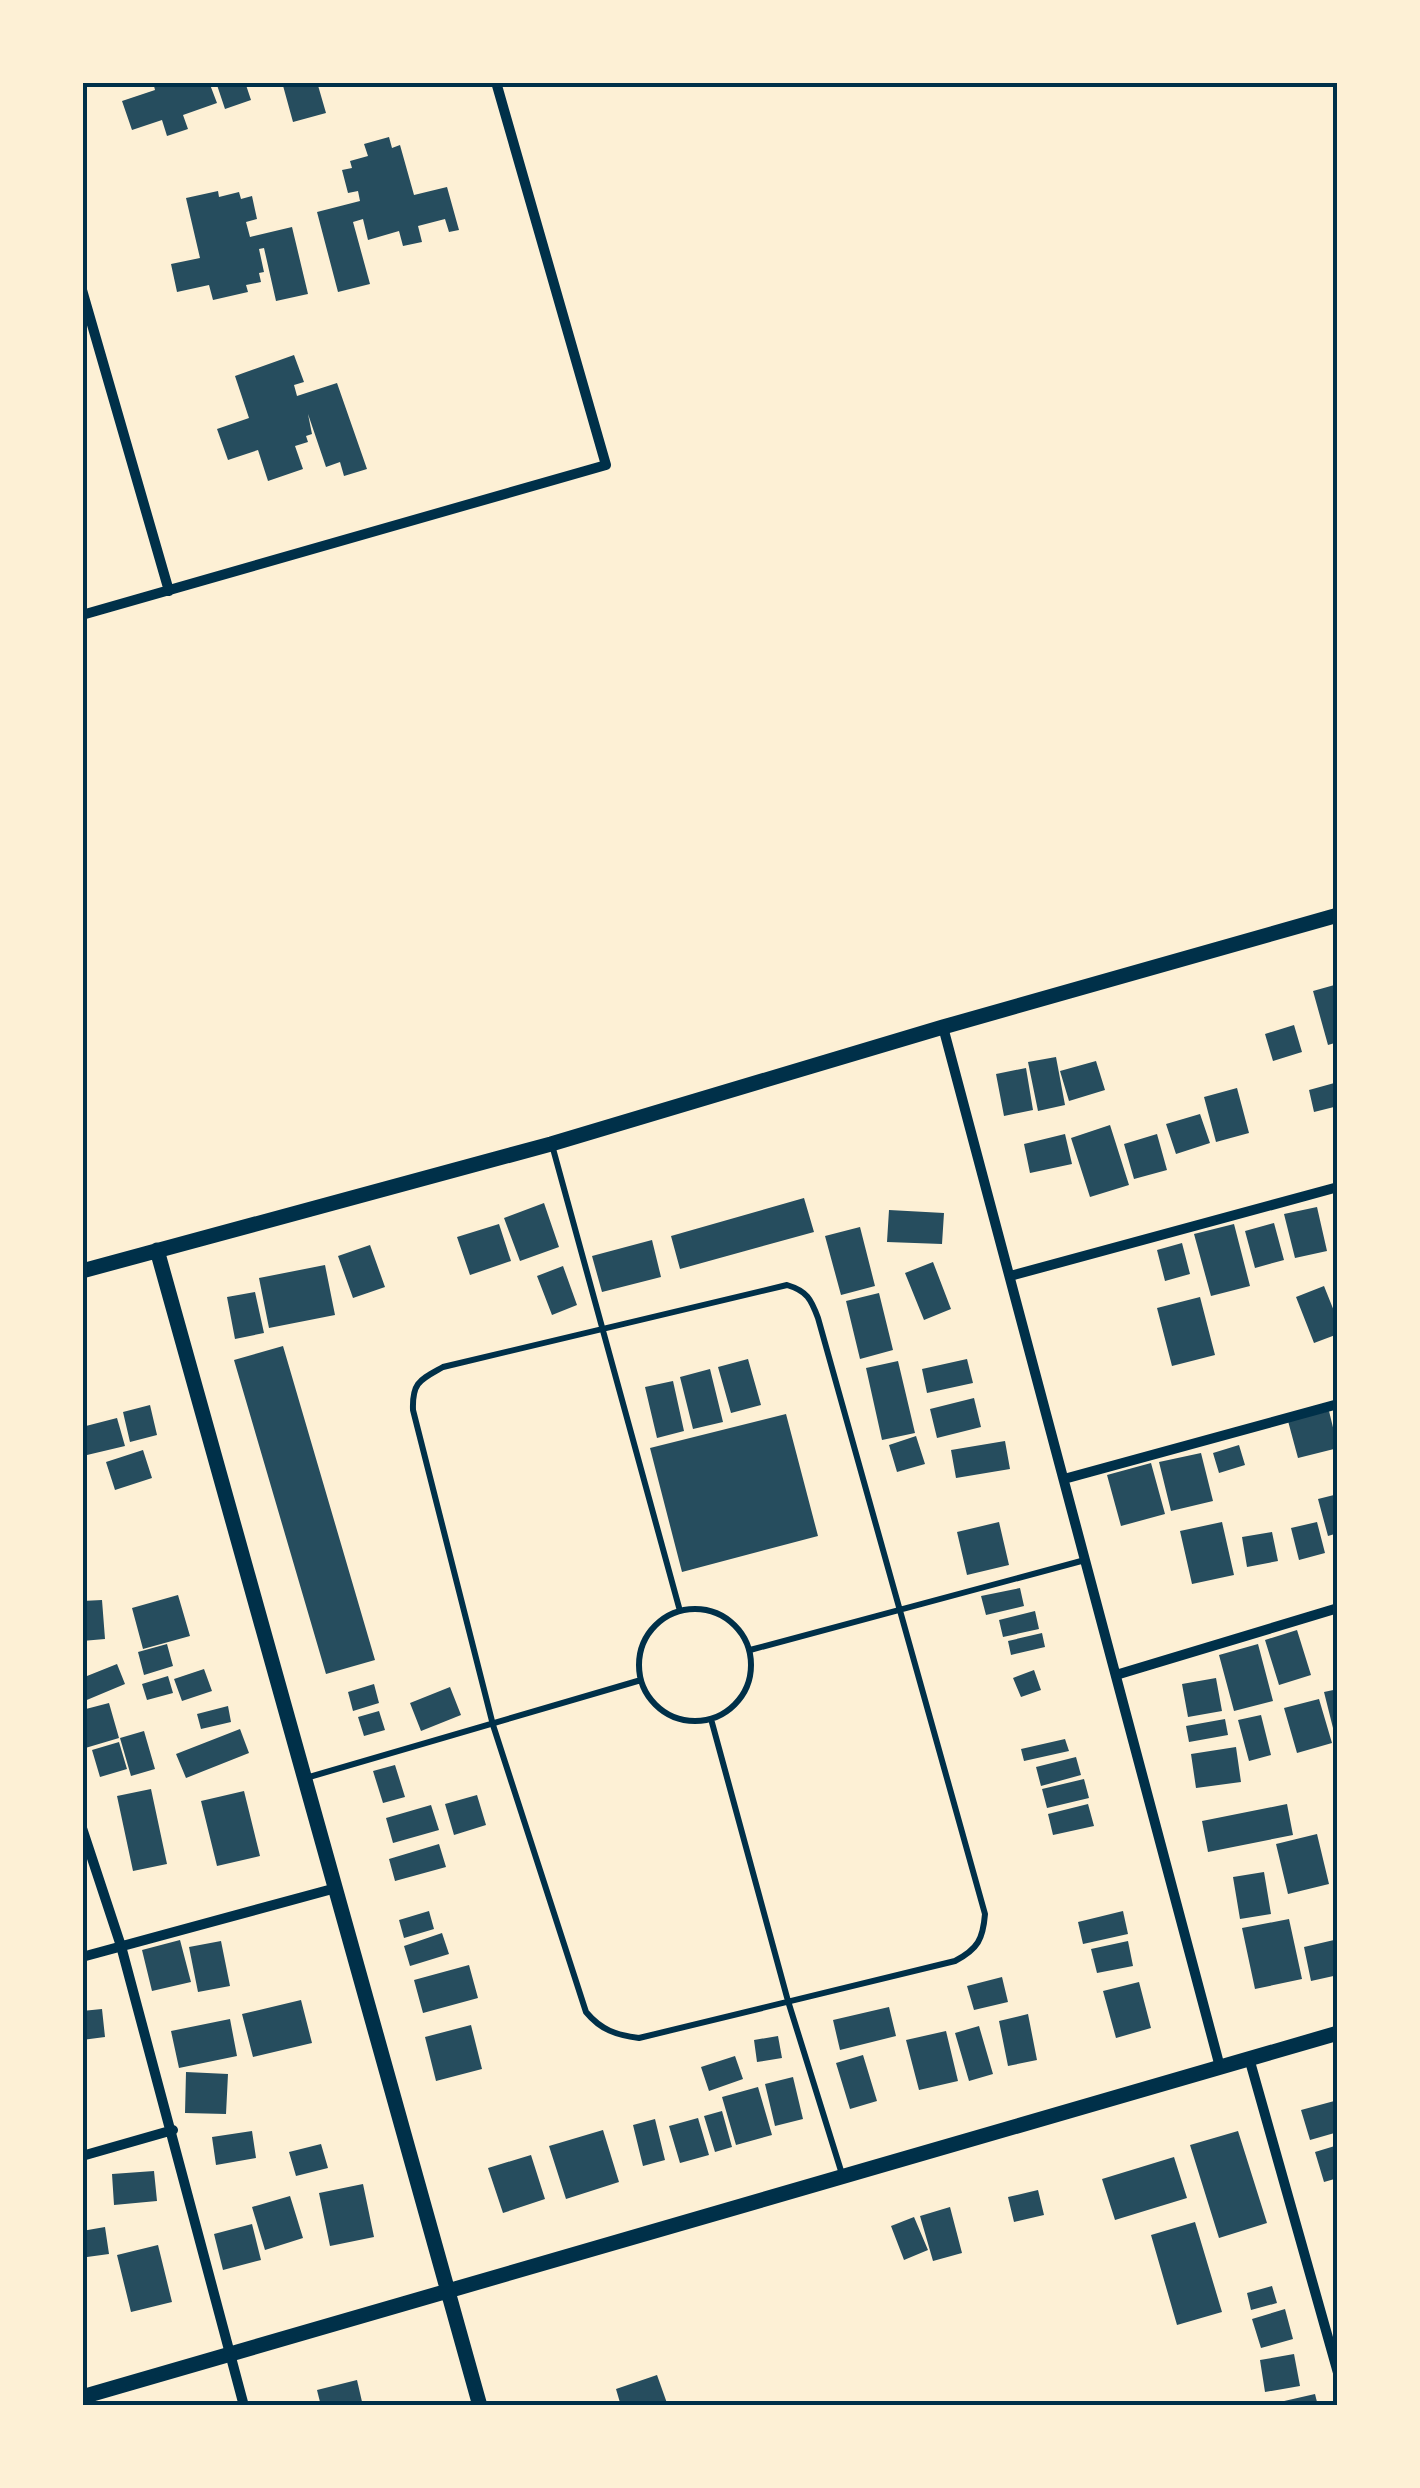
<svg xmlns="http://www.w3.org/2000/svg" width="1420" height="2488" viewBox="0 0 1420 2488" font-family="Figtree,sans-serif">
	<rect width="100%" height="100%" fill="#fdf0d5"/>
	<path fill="#264d5e" d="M153,82h56l8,21 -34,12 5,14 -21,7 -5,-16 -30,10 -10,-29 33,-11z
		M216,82h29l6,18 -26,9z
		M282,82h35l9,31 -33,9z
		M389,137l3,11 8,-3 14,50 33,-8 12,43 -10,2 -4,-13 -27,7 4,16 -19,4 -4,-15 -31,9 -5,-21 -10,3 17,62 -32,8 -21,-80 43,-11 -2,-10 -10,2 -6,-23 10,-2 -2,-7 18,-5 -4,-12z
		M218,191l1,6 20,-5 2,7 11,-3 5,23 -11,3 4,15 42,-10 16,67 -32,7 -12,-53 -5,1 5,23 -5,1 2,9 -15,3 2,7 -35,8 -4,-15 -32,7 -6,-28 29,-6 -14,-60z
		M294,355l10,27 -10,3 3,11 40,-13 30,86 -23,7 -4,-14 -14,5 -18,-53 4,20 -6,2 2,6 -13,4 8,23 -35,12 -10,-31 -30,10 -11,-31 32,-11 -14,-42z
		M1338,984v58l-10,3 -15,-54z
		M1294,1025l8,27 -29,9 -8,-27z
		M1056,1057l9,48 -27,6 -10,-49z
		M1096,1061l9,29 -36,11 -9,-30z
		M1026,1068l7,42 -29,6 -8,-42z
		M1338,1082v24l-24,6 -5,-22z
		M1237,1088l12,45 -33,9 -12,-45z
		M1200,1114l10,29 -34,11 -10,-30z
		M1110,1125l19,60 -39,12 -19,-59z
		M1065,1134l7,30 -42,9 -6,-29z
		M1157,1134l10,36 -33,9 -10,-35z
		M804,1198l10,34 -134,37 -9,-33z
		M544,1203l15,44 -39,14 -16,-43z
		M1317,1207l10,44 -32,7 -11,-44z
		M889,1210l55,3 -2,31 -55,-2z
		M1274,1223l10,37 -29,8 -10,-37z
		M499,1224l12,37 -41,14 -13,-38z
		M1234,1224l16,62 -39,10 -17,-62z
		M860,1227l15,59 -34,9 -16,-59z
		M652,1240l9,37 -59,15 -10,-36z
		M1182,1243l8,31 -25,7 -8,-31z
		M370,1245l15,42 -32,11 -15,-42z
		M933,1262l18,47 -27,11 -19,-47z
		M325,1265l10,50 -66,13 -10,-50z
		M563,1266l14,39 -25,10 -15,-39z
		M1324,1286l14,35v13l-24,9 -18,-46z
		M255,1292l9,41 -29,6 -8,-42z
		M879,1293l14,57 -33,9 -14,-58z
		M1200,1297l15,58 -43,11 -15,-58z
		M283,1346l92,314 -49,14 -92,-314z
		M748,1359l13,46 -30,8 -13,-46z
		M967,1359l6,24 -46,10 -5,-24z
		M898,1361l17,72 -33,7 -16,-72z
		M710,1369l13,53 -30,7 -13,-52z
		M673,1381l11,50 -27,7 -12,-51z
		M974,1398l7,29 -44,11 -7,-29z
		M150,1405l7,30 -27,7 -7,-30z
		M1329,1411l9,37 -40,10 -10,-37z
		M786,1414l32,122 -136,36 -32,-124z
		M117,1418l8,28 -38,9 -5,-28z
		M916,1436l9,28 -28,8 -8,-27z
		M1005,1441l5,28 -54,9 -5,-28z
		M1239,1445l6,20 -26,8 -6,-20z
		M143,1450l9,28 -37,12 -9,-28z
		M1201,1453l12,48 -42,10 -12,-49z
		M1151,1463l14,51 -44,12 -14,-51z
		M1338,1494v39l-10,3 -10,-37z
		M999,1522l10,43 -42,10 -10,-43z
		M1222,1522l12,53 -42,9 -12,-53z
		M1317,1522l8,31 -26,7 -8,-32z
		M1272,1532l6,29 -31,6 -5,-30z
		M1020,1588l4,18 -38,9 -5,-19z
		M178,1595l12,41 -47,13 -11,-41z
		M102,1600l3,39 -23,2v-40z
		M1035,1611l4,18 -36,8 -4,-17z
		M1297,1630l14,45 -32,10 -14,-45z
		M1042,1633l3,14 -34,8 -3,-14z
		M167,1644l6,22 -29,9 -6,-23z
		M1258,1644l15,57 -39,10 -15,-56z
		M117,1664l8,20 -43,18v-24z
		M204,1669l8,22 -30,10 -8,-22z
		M1034,1670l7,20 -20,7 -8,-19z
		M168,1676l5,17 -26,7 -5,-16z
		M1216,1678l6,33 -34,6 -6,-33z
		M374,1684l5,19 -26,8 -5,-19z
		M450,1687l11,28 -40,16 -11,-28z
		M1338,1689v51h-2l-12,-48z
		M1319,1699l13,44 -35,10 -13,-45z
		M109,1703l10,35 -37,11v-39z
		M228,1706l3,16 -30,7 -4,-15z
		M379,1711l6,19 -21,6 -6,-19z
		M1261,1715l10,40 -22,6 -11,-41z
		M1225,1719l3,16 -39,7 -3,-16z
		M240,1729l9,24 -63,25 -10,-24z
		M144,1731l11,38 -24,7 -11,-38z
		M1065,1739l4,12 -45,10 -3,-12z
		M119,1742l8,27 -27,8 -8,-27z
		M1236,1747l5,35 -45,6 -5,-34z
		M1076,1757l5,18 -40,11 -5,-19z
		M395,1765l10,32 -22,6 -10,-32z
		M1084,1779l5,19 -42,10 -5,-19z
		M151,1789l16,75 -34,7 -16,-75z
		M244,1791l16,65 -43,10 -16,-65z
		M477,1795l9,30 -32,10 -9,-31z
		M1088,1804l6,22 -41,9 -5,-21z
		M1287,1804l6,31 -85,17 -6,-31z
		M431,1805l8,25 -46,13 -7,-25z
		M1317,1834l12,50 -41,10 -12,-50z
		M439,1844l7,23 -51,14 -6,-22z
		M1264,1872l7,42 -31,5 -7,-42z
		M429,1911l5,18 -30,9 -5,-18z
		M1123,1911l5,23 -45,10 -5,-22z
		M1289,1919l13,60 -47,10 -13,-61z
		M442,1933l7,21 -39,12 -6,-20z
		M180,1940l11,42 -39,9 -10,-41z
		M1334,1940l4,35 -27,6 -7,-34z
		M221,1941l9,45 -32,6 -9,-45z
		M1128,1941l5,25 -36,7 -6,-24z
		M469,1965l9,33 -55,15 -9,-33z
		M1002,1977l6,25 -34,8 -7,-24z
		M1139,1982l12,46 -35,10 -13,-47z
		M301,2000l11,43 -59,14 -11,-43z
		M889,2007l7,29 -56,14 -7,-30z
		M102,2009l3,28 -23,3v-29z
		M1028,2014l9,46 -29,6 -9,-45z
		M230,2019l7,37 -58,12 -8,-37z
		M471,2025l11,44 -46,12 -11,-44z
		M979,2026l14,48 -24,7 -14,-48z
		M946,2031l12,50 -39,9 -13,-50z
		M778,2036l4,22 -25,4 -3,-22z
		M863,2055l14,46 -27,8 -14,-46z
		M735,2056l8,23 -34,12 -8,-24z
		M186,2072l42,2 -2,40 -41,-1z
		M793,2077l10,42 -28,7 -10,-42z
		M758,2087l14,48 -36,10 -14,-48z
		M1338,2100v32l-28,8 -9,-30z
		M722,2111l10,36 -17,5 -11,-36z
		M698,2118l11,37 -29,8 -11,-37z
		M655,2119l10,41 -22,6 -10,-41z
		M603,2130l16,52 -53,17 -17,-53z
		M252,2131l4,27 -40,7 -4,-28z
		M1238,2131l29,92 -48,15 -29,-93z
		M321,2144l7,24 -32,8 -7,-24z
		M1338,2145v33l-14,4 -9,-30z
		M531,2155l14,44 -42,14 -15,-45z
		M1174,2157l13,41 -72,22 -13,-41z
		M154,2171l3,30 -43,4 -2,-31z
		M363,2184l11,53 -44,9 -11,-53z
		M1038,2190l6,25 -30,7 -6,-25z
		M290,2196l13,42 -38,12 -13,-43z
		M950,2207l12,46 -29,8 -13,-45z
		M914,2217l14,33 -24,10 -13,-34z
		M1195,2222l27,90 -45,13 -26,-90z
		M252,2224l9,36 -38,10 -9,-36z
		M105,2227l4,27 -22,3 -5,-26z
		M158,2245l14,57 -41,10 -14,-57z
		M1272,2286l5,17 -26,7 -4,-17z
		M1285,2309l8,30 -32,9 -9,-29z
		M1294,2354l6,32 -35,6 -5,-32z
		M657,2375l11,31h-47l-5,-17z
		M357,2380l6,26h-42l-4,-16z
		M1315,2394l3,12h-47v-2z"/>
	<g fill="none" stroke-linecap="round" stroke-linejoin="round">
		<path stroke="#003049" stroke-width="6" d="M552,1145l128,466
			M787,1285c20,6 24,14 31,33l167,596c-2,25 -7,35 -30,47l-316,77c-23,-3 -38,-8 -53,-26l-93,-287 -80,-315c-1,-28 7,-30 30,-43z
			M639 1665a56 56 0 1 1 112 0a56 56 0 1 1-112 0Z
			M750,1650l335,-90
			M711,1719l77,282 54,173
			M306,1778l335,-98"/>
		<path stroke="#003049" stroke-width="10" d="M82,290l87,301
			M82,615l524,-150 -110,-383
			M943,1027l277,1040
			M1010,1276l328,-89
			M1064,1479l274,-75
			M1116,1675l222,-67
			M82,1828l39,118 123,460
			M82,1957l254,-69
			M1249,2058l89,315
			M82,2156l91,-26"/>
		<path stroke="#003049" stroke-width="15" d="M157,1250l323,1156
			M82,1271l469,-127 392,-117 395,-112
			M82,2397l1256,-364"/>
	</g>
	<rect width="1420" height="2488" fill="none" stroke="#fdf0d5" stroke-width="170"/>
	<rect x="85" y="85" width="1250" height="2318" fill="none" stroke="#003049" stroke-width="4"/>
</svg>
